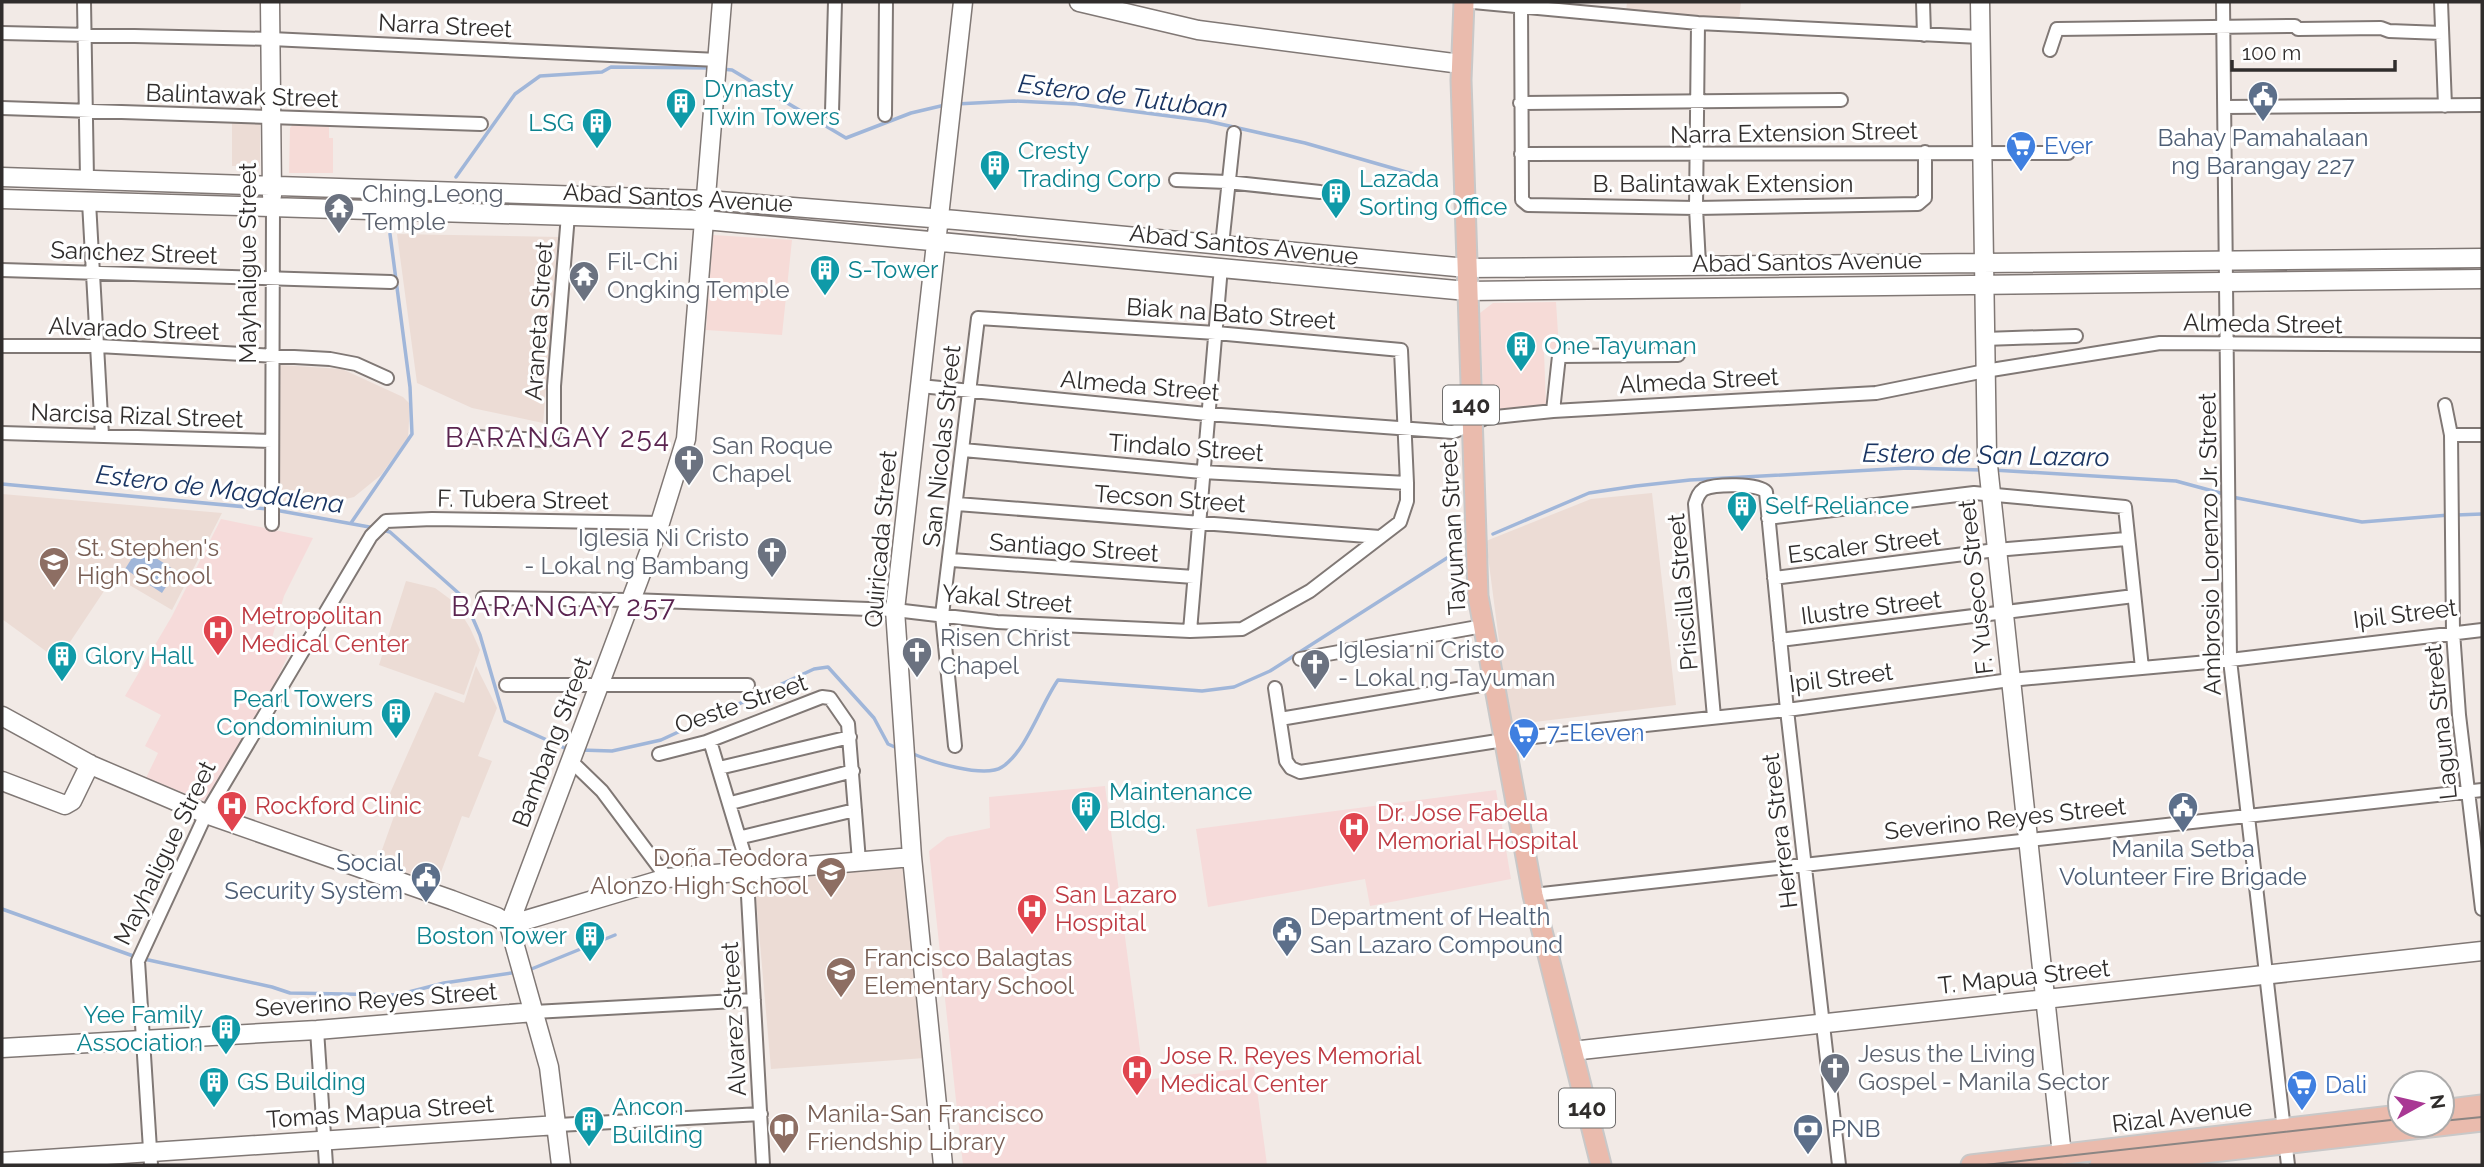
<svg xmlns="http://www.w3.org/2000/svg" width="2484" height="1167" viewBox="0 0 2484 1167" font-family="Raleway,sans-serif">
	<rect width="100%" height="100%" fill="#f2eae6"/>
	<path fill="#f6dbd7" d="M294,123h35v15h4v35h-44l1,-45z
		M713,235l79,5 -10,95 -76,-5z
		M1556,302l3,47 -15,2 2,56 -62,5 -4,-99 13,-10z"/>
	<path fill="#ecdcd5" d="M1627,2h114l-2,19 -113,-9z
		M232,123h28v43h-28z
		M397,234l163,3 -17,186 -71,-15 -55,-25z
		M280,365l62,4 61,28 7,7 -2,34 -27,37 -27,22 -28,7 -46,-2z
		M1652,493l24,212 -166,20 -24,-184 105,-42z
		M2,494l220,19 -50,97 -58,-34 -56,84 -56,-41z
		M406,581l29,7 19,14 16,26 10,22 -16,45 -85,-30z
		M476,666l21,42 -19,48 14,5 -23,57 -7,-2 -25,67 -60,-19 21,-59 -11,-5 48,-108 29,11z
		M902,859l23,199 -154,11 -17,-194z"/>
	<path fill="#f6dbda" d="M221,519l92,19 -29,58 -12,42 22,5 -21,44 -68,114 -59,-23 12,-25 -13,-7 16,-31 -36,-19 47,-80z
		M1105,786l39,294 110,-13 13,98h-304l-34,-314 18,-14 43,-9 -1,-31z
		M1496,790l15,89 -141,27 -5,-27 -157,28 -12,-78z"/>
	<path fill="#a0b6d9" d="M139,547l37,24 -14,22 -37,-24z"/>
	<g fill="none" stroke-linecap="round" stroke-linejoin="round">
		<path stroke="#a0b6d9" stroke-width="3.5" d="M722,69l10,1 114,68 65,-25 34,-8
			M956,104l58,-3 63,3 130,17 98,22 129,37
			M456,177l59,-83 25,-18 62,-4 9,-5 100,1
			M1993,470l183,11 48,13
			M2,484l266,25
			M2232,497l130,25 87,-7
			M275,510l100,18
			M2456,515l26,-1
			M351,523l61,-89 -2,-47 -20,-153
			M382,530l8,2 74,66 16,37 25,86 64,29
			M1493,534l96,-41 47,-7 54,-6 218,-12 74,2
			M580,750l32,1 49,-11 153,-71 14,-2 46,51 14,26 9,4
			M911,753c18,8 73,26 91,14 24,-15 39,-63 56,-87l144,11 32,-4 36,-16 191,-122
			M2,909l134,48
			M144,959l128,28 18,6 107,2 47,-12 74,-11
			M529,970l86,-35"/>
		<g stroke="#807875" stroke-width="16">
			<path id="street" d="M84,2l3,177
				M1473,2l225,21 282,14
				M1923,2l1,33
				M2223,2l7,658 58,505
				M2441,2l4,104
				M1521,5l1,195 6,5 168,3 222,-4 7,-6v-46
				M1698,23l-2,185 3,56
				M2,33l269,6 447,21
				M2050,50l7,-21 238,-3 3,3 83,-1 8,3 53,2
				M1520,103l321,-3
				M2225,107l257,-2
				M2,108l479,16
				M832,112l3,-110
				M885,115l1,-113
				M1521,154l547,-1
				M1176,180l51,2 93,10
				M89,202l13,233
				M1222,245l12,-112
				M2,270l389,12
				M1984,339l92,-3
				M2,346h96l232,13 26,5 31,14
				M920,386l287,28 246,18 33,-14 67,-7 323,-18 109,-22 175,-28 322,2
				M2445,405l6,30 2,197 6,83 23,194
				M1553,411l6,-55 119,-1
				M2,433l270,8
				M2451,435h31
				M475,437l72,3 7,-6v-48l14,-171
				M963,450l239,22 205,11
				M957,504l423,33
				M1768,518l206,-25 151,14 17,161
				M272,524l1,-317
				M951,560l243,17
				M1774,578l222,-28 130,-11
				M483,598l148,2 264,10 102,12 193,9 52,-2 68,-38 90,-69 7,-21v-18l-6,-133 -185,-17 -238,-15 -36,297 13,131
				M1190,631l31,-364
				M1780,640l354,-44
				M1300,659l183,-33
				M506,685h242
				M1275,688l11,73 5,7 9,4 204,-32 283,-30 223,-30 220,-20 252,-30
				M1714,717l-19,-213c2,-6 3,-11 9,-15 11,-5 54,-6 62,3l21,218 52,455
				M1280,719l213,-36
				M710,741l36,119 17,305
				M659,754l47,-12 116,-45 8,1 18,26 11,137
				M571,761l31,30 65,87
				M719,768l131,-31
				M731,803l122,-32
				M742,837l113,-27
				M1533,895l949,-105
				M534,1012l220,-12
				M317,1030l9,135
				M558,1125l203,-11
				M151,1165l-13,-204 68,-147 165,-278 15,-15 46,-2 228,4"/>
		</g>
		<g stroke="#807875" stroke-width="21">
			<path id="secondary" d="M270,2l2,194
				M1079,2l119,28 263,34
				M1980,2l7,454 75,699
				M2,177l705,23 249,20 511,48 1015,-10
				M2,199l703,21 762,71 1015,-12
				M2,716l89,49 115,49 246,86 45,17 12,8
				M2,781l63,24 7,-4 18,-37
				M509,925l158,-47 245,-21
				M2,1048l315,-18 217,-18
				M1572,1051l910,-100
				M2,1162l556,-37
				M561,1165l-12,-98 -40,-142 151,-402 26,-84 36,-437
				M943,1165l-31,-308 -17,-247 68,-608"/>
		</g>
		<g stroke="#c9c8c8" stroke-width="23">
			<path id="primary" d="M1464,2l-3,78 17,516 55,299 68,270
				M2442,1110l40,-5
				M1971,1165l429,-50
				M2100,1165l382,-44"/>
		</g>
		<use href="#street" stroke="#fff" stroke-width="12"/>
		<use href="#secondary" stroke="#fff" stroke-width="18"/>
		<use href="#primary" stroke="#eabbad" stroke-width="19"/>
		<path stroke="#8b8583" stroke-width="2" d="M2442,1121l40,-4
			M1985,1165l415,-46"/>
	</g>
	<defs>
		<g id="civic-pin" transform="scale(1.575)"><path d="M0 17L-7.5 6A9.5 9.5 0 1 1 7.5 6Z" fill="#5c6f8a" stroke="#fff"/><path d="M-.6-6.5H3V-4.5H.6V-3L4-1V1h2V6H-6V1h2V-1L-.6-3ZM-1.2 2.5V6h2.4V2.5Z" fill="#fff"/></g>
		<g id="building-pin" transform="scale(1.575)"><path d="M0 17L-7.5 6A9.5 9.5 0 1 1 7.5 6Z" fill="#0f9aa8" stroke="#fff"/><path d="M-4-6H4V6H1V3H-1V6H-4ZM-2.5-4.3h1.7v1.8h-1.7ZM.8-4.3h1.7v1.8H.8ZM-2.5-1h1.7V.8h-1.7ZM.8-1h1.7V.8H.8Z" fill="#fff"/></g>
		<g id="supermarket-pin" transform="scale(1.575)"><path d="M0 17L-7.5 6A9.5 9.5 0 1 1 7.5 6Z" fill="#3f7fe0" stroke="#fff"/><path d="M-6-5.5h2.5l.6 2H6L4.5 2H-2.5L-4.4-4H-6ZM-1.5 3.2a1.3 1.3 0 1 0 .1 0ZM3 3.2a1.3 1.3 0 1 0 .1 0Z" fill="#fff"/></g>
		<g id="temple-pin" transform="scale(1.575)"><path d="M0 17L-7.5 6A9.5 9.5 0 1 1 7.5 6Z" fill="#6b7280" stroke="#fff"/><path d="M0-6L5-2H3V0L6.5 2.5H4V6H1.5V3h-3V6H-4V2.5H-6.5L-3 0V-2H-5Z" fill="#fff"/></g>
		<g id="church-pin" transform="scale(1.575)"><path d="M0 17L-7.5 6A9.5 9.5 0 1 1 7.5 6Z" fill="#6b7280" stroke="#fff"/><path d="M-1.2-6h2.4v3.5h3.3v2.4h-3.3V6h-2.4V-.1h-3.3v-2.4h3.3Z" fill="#fff"/></g>
		<g id="school-pin" transform="scale(1.575)"><path d="M0 17L-7.5 6A9.5 9.5 0 1 1 7.5 6Z" fill="#8d6e63" stroke="#fff"/><path d="M0-5L7-2L0 1L-7-2ZM-4 1L0 2.5L4 1V4Q0 6-4 4Z" fill="#fff"/></g>
		<g id="hospital-pin" transform="scale(1.575)"><path d="M0 17L-7.5 6A9.5 9.5 0 1 1 7.5 6Z" fill="#e0444e" stroke="#fff"/><path d="M-5-5h3v3.5h4V-5h3V5h-3V1.5h-4V5h-3Z" fill="#fff"/></g>
		<g id="library-pin" transform="scale(1.575)"><path d="M0 17L-7.5 6A9.5 9.5 0 1 1 7.5 6Z" fill="#8d6e63" stroke="#fff"/><path d="M-6-4Q-3-5.5-.7-3.5V5Q-3 3-6 4ZM6-4Q3-5.5 .7-3.5V5Q3 3 6 4Z" fill="#fff"/></g>
		<g id="bank-pin" transform="scale(1.575)"><path d="M0 17L-7.5 6A9.5 9.5 0 1 1 7.5 6Z" fill="#5c6f8a" stroke="#fff"/><path d="M-6-4H6V4H-6ZM0-2.3a2.3 2.3 0 1 0 0 4.6a2.3 2.3 0 1 0 0-4.6Z" fill="#fff"/></g>
	</defs>
	<g fill-rule="evenodd">
		<use href="#civic-pin" x="2263" y="96"/>
		<use href="#building-pin" x="681" y="103"/>
		<use href="#building-pin" x="597" y="123"/>
		<use href="#supermarket-pin" x="2021" y="146"/>
		<use href="#building-pin" x="995" y="165"/>
		<use href="#building-pin" x="1336" y="193"/>
		<use href="#temple-pin" x="339" y="208"/>
		<use href="#building-pin" x="825" y="270"/>
		<use href="#temple-pin" x="584" y="276"/>
		<use href="#building-pin" x="1521" y="346"/>
		<use href="#church-pin" x="689" y="460"/>
		<use href="#building-pin" x="1742" y="506"/>
		<use href="#church-pin" x="772" y="552"/>
		<use href="#school-pin" x="54" y="562"/>
		<use href="#hospital-pin" x="218" y="630"/>
		<use href="#church-pin" x="917" y="652"/>
		<use href="#building-pin" x="62" y="656"/>
		<use href="#church-pin" x="1315" y="664"/>
		<use href="#building-pin" x="396" y="713"/>
		<use href="#supermarket-pin" x="1524" y="733"/>
		<use href="#hospital-pin" x="232" y="806"/>
		<use href="#building-pin" x="1086" y="806"/>
		<use href="#civic-pin" x="2183" y="807"/>
		<use href="#hospital-pin" x="1354" y="827"/>
		<use href="#school-pin" x="831" y="872"/>
		<use href="#civic-pin" x="426" y="877"/>
		<use href="#hospital-pin" x="1032" y="909"/>
		<use href="#civic-pin" x="1287" y="931"/>
		<use href="#building-pin" x="590" y="936"/>
		<use href="#school-pin" x="841" y="972"/>
		<use href="#building-pin" x="226" y="1029"/>
		<use href="#church-pin" x="1835" y="1068"/>
		<use href="#hospital-pin" x="1137" y="1070"/>
		<use href="#building-pin" x="214" y="1082"/>
		<use href="#supermarket-pin" x="2302" y="1085"/>
		<use href="#building-pin" x="589" y="1121"/>
		<use href="#library-pin" x="784" y="1128"/>
		<use href="#bank-pin" x="1808" y="1129"/>
	</g>
	<g text-anchor="middle" stroke-width="6" stroke-linejoin="round" paint-order="stroke">
		<g fill="#fff" stroke="#6e6c6b" stroke-width="2">
			<rect x="1443" y="385.5" width="56" height="39" rx="5"/>
			<rect x="1559" y="1088.5" width="56" height="39" rx="5"/>
		</g>
		<g font-size="23" font-weight="bold" fill="#302d2c">
			<text x="1471" y="413">140</text>
			<text x="1587" y="1116">140</text>
		</g>
		<g font-size="24" fill="#302d2c" stroke="#fff">
			<text transform="translate(445 26) rotate(3)" y="8">Narra Street</text>
			<text transform="translate(242 96) rotate(2)" y="8">Balintawak Street</text>
			<text transform="translate(1794 133) rotate(-1)" y="8">Narra Extension Street</text>
			<text x="1723" y="192">B. Balintawak Extension</text>
			<text transform="translate(678 198) rotate(3)" y="8">Abad Santos Avenue</text>
			<text transform="translate(1244 245) rotate(6)" y="8">Abad Santos Avenue</text>
			<text transform="translate(134 253) rotate(2)" y="8">Sanchez Street</text>
			<text transform="translate(1807 262) rotate(-1)" y="8">Abad Santos Avenue</text>
			<text transform="translate(248 263) rotate(-90)" y="8">Mayhaligue Street</text>
			<text transform="translate(1231 314) rotate(4)" y="8">Biak na Bato Street</text>
			<text transform="translate(539 321) rotate(-86)" y="8">Araneta Street</text>
			<text transform="translate(2263 324) rotate(1)" y="8">Almeda Street</text>
			<text transform="translate(134 329) rotate(2)" y="8">Alvarado Street</text>
			<text transform="translate(1699 381) rotate(-3)" y="8">Almeda Street</text>
			<text transform="translate(1140 386) rotate(5)" y="8">Almeda Street</text>
			<text transform="translate(137 416) rotate(2)" y="8">Narcisa Rizal Street</text>
			<text transform="translate(942 446) rotate(-84)" y="8">San Nicolas Street</text>
			<text transform="translate(1186 448) rotate(4)" y="8">Tindalo Street</text>
			<text transform="translate(1170 499) rotate(4)" y="8">Tecson Street</text>
			<text transform="translate(523 500) rotate(1)" y="8">F. Tubera Street</text>
			<text transform="translate(1453 528) rotate(-93)" y="8">Tayuman Street</text>
			<text transform="translate(881 539) rotate(-85)" y="8">Quiricada Street</text>
			<text transform="translate(2210 544) rotate(-91)" y="8">Ambrosio Lorenzo Jr. Street</text>
			<text transform="translate(1864 546) rotate(-7)" y="8">Escaler Street</text>
			<text transform="translate(1074 548) rotate(4)" y="8">Santiago Street</text>
			<text transform="translate(1976 587) rotate(-96)" y="8">F. Yuseco Street</text>
			<text transform="translate(1683 592) rotate(-95)" y="8">Priscilla Street</text>
			<text transform="translate(1007 599) rotate(5)" y="8">Yakal Street</text>
			<text transform="translate(1871 608) rotate(-7)" y="8">Ilustre Street</text>
			<text transform="translate(2405 614) rotate(-7)" y="8">Ipil Street</text>
			<text transform="translate(1841 678) rotate(-7)" y="8">Ipil Street</text>
			<text transform="translate(741 704) rotate(-19)" y="8">Oeste Street</text>
			<text transform="translate(2441 722) rotate(-96)" y="8">Laguna Street</text>
			<text transform="translate(552 742) rotate(-69)" y="8">Bambang Street</text>
			<text transform="translate(2005 819) rotate(-6)" y="8">Severino Reyes Street</text>
			<text transform="translate(1780 831) rotate(-97)" y="8">Herrera Street</text>
			<text transform="translate(165 853) rotate(-64)" y="8">Mayhaligue Street</text>
			<text transform="translate(2024 977) rotate(-6)" y="8">T. Mapua Street</text>
			<text transform="translate(376 1000) rotate(-4)" y="8">Severino Reyes Street</text>
			<text transform="translate(734 1019) rotate(-93)" y="8">Alvarez Street</text>
			<text transform="translate(380 1112) rotate(-4)" y="8">Tomas Mapua Street</text>
			<text transform="translate(2182 1116) rotate(-7)" y="8">Rizal Avenue</text>
		</g>
		<g font-size="24" fill="#0d838f" stroke="#fff" text-anchor="start">
			<text x="704" y="97">Dynasty<tspan x="704" dy="28">Twin Towers</tspan></text>
			<text x="574" y="131" text-anchor="end">LSG</text>
			<text x="1018" y="159">Cresty<tspan x="1018" dy="28">Trading Corp</tspan></text>
			<text x="1359" y="187">Lazada<tspan x="1359" dy="28">Sorting Office</tspan></text>
			<text x="848" y="278">S-Tower</text>
			<text x="1544" y="354">One Tayuman</text>
			<text x="1765" y="514">Self Reliance</text>
			<text x="85" y="664">Glory Hall</text>
			<text x="373" y="707" text-anchor="end">Pearl Towers<tspan x="373" dy="28">Condominium</tspan></text>
			<text x="1109" y="800">Maintenance<tspan x="1109" dy="28">Bldg.</tspan></text>
			<text x="567" y="944" text-anchor="end">Boston Tower</text>
			<text x="203" y="1023" text-anchor="end">Yee Family<tspan x="203" dy="28">Association</tspan></text>
			<text x="237" y="1090">GS Building</text>
			<text x="612" y="1115">Ancon<tspan x="612" dy="28">Building</tspan></text>
		</g>
		<g font-size="24" fill="#4e5e75" stroke="#fff">
			<text x="2263" y="146">Bahay Pamahalaan<tspan x="2263" dy="28">ng Barangay 227</tspan></text>
			<text x="2183" y="857">Manila Setba<tspan x="2183" dy="28">Volunteer Fire Brigade</tspan></text>
			<text x="403" y="871" text-anchor="end">Social<tspan x="403" dy="28">Security System</tspan></text>
			<text x="1310" y="925" text-anchor="start">Department of Health<tspan x="1310" dy="28">San Lazaro Compound</tspan></text>
			<text x="1831" y="1137" text-anchor="start">PNB</text>
		</g>
		<g font-size="24" fill="#366cbe" stroke="#fff" text-anchor="start">
			<text x="2044" y="154">Ever</text>
			<text x="1547" y="741">7-Eleven</text>
			<text x="2325" y="1093">Dali</text>
		</g>
		<g font-size="24" fill="#5b616d" stroke="#fff" text-anchor="start">
			<text x="362" y="202">Ching Leong<tspan x="362" dy="28">Temple</tspan></text>
			<text x="607" y="270">Fil-Chi<tspan x="607" dy="28">Ongking Temple</tspan></text>
			<text x="712" y="454">San Roque<tspan x="712" dy="28">Chapel</tspan></text>
			<text x="749" y="546" text-anchor="end">Iglesia Ni Cristo<tspan x="749" dy="28">- Lokal ng Bambang</tspan></text>
			<text x="940" y="646">Risen Christ<tspan x="940" dy="28">Chapel</tspan></text>
			<text x="1338" y="658">Iglesia ni Cristo<tspan x="1338" dy="28">- Lokal ng Tayuman</tspan></text>
			<text x="1858" y="1062">Jesus the Living<tspan x="1858" dy="28">Gospel - Manila Sector</tspan></text>
		</g>
		<g font-size="24" fill="#785e54" stroke="#fff" text-anchor="start">
			<text x="77" y="556">St. Stephen's<tspan x="77" dy="28">High School</tspan></text>
			<text x="808" y="866" text-anchor="end">Doña Teodora<tspan x="808" dy="28">Alonzo High School</tspan></text>
			<text x="864" y="966">Francisco Balagtas<tspan x="864" dy="28">Elementary School</tspan></text>
			<text x="807" y="1122">Manila-San Francisco<tspan x="807" dy="28">Friendship Library</tspan></text>
		</g>
		<g font-size="24" fill="#be3a42" stroke="#fff" text-anchor="start">
			<text x="241" y="624">Metropolitan<tspan x="241" dy="28">Medical Center</tspan></text>
			<text x="255" y="814">Rockford Clinic</text>
			<text x="1377" y="821">Dr. Jose Fabella<tspan x="1377" dy="28">Memorial Hospital</tspan></text>
			<text x="1055" y="903">San Lazaro<tspan x="1055" dy="28">Hospital</tspan></text>
			<text x="1160" y="1064">Jose R. Reyes Memorial<tspan x="1160" dy="28">Medical Center</tspan></text>
		</g>
		<g font-size="26" font-style="italic" fill="#1b3663" stroke="#fff">
			<text transform="translate(1123 96) rotate(7)" y="9">Estero de Tutuban</text>
			<text transform="translate(1986 455) rotate(1)" y="9">Estero de San Lazaro</text>
			<text transform="translate(220 489) rotate(7)" y="9">Estero de Magdalena</text>
		</g>
		<g font-size="28" letter-spacing="2" fill="#5b2450" stroke="#fff">
			<text x="558" y="447">BARANGAY 254</text>
			<text x="564" y="616">BARANGAY 257</text>
		</g>
	</g>
	<rect width="2484" height="1167" fill="none" stroke="#302d2c" stroke-width="7"/>
	<g transform="translate(2421 1104) rotate(82)"><circle r="33" fill="#ffffff" stroke="#acabab" stroke-width="2"/>
	<path d="M0-5L12 26L0 18L-12 26Z" fill="#a93894"/>
	<text y="-10" font-size="19" font-weight="bold" text-anchor="middle" fill="#302d2c">N</text>
	</g>
	<path d="M2232 60v10h163v-10" fill="none" stroke="#302d2c" stroke-width="3.5"/>
	<text x="2242" y="60" font-size="21" fill="#302d2c" stroke="#ffffff" stroke-width="5" paint-order="stroke">100 m</text>
</svg>
